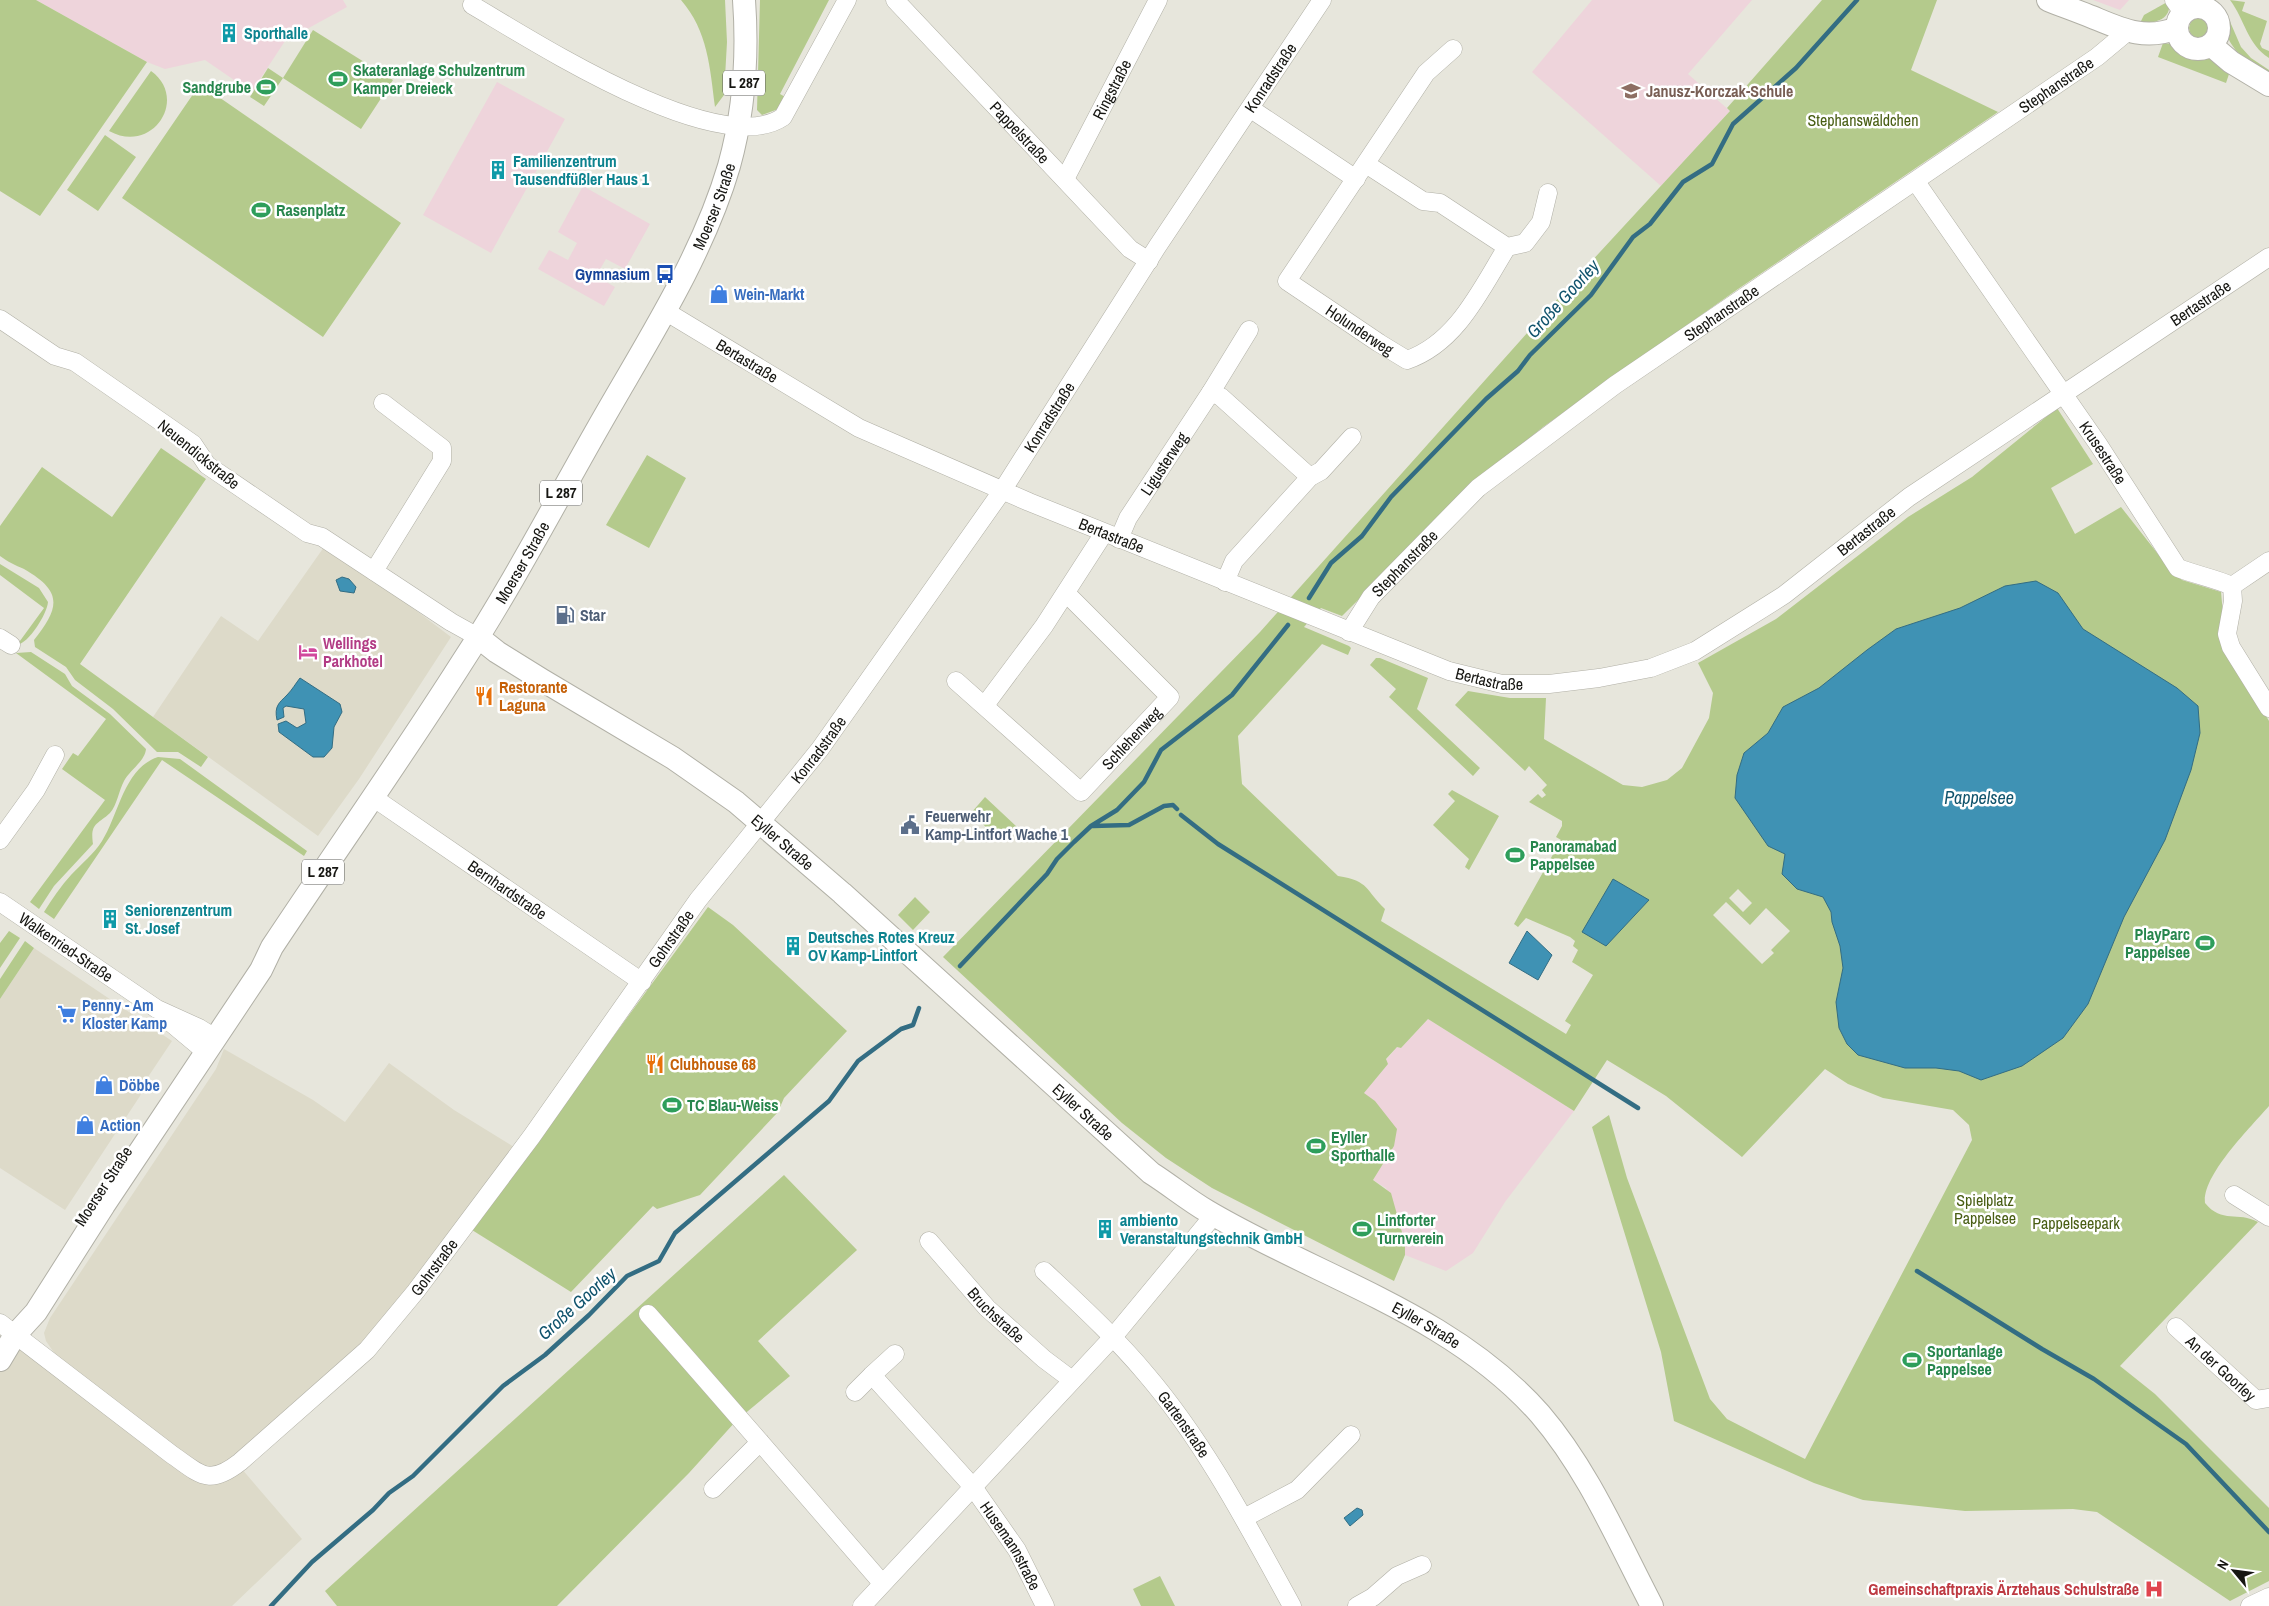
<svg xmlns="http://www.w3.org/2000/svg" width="2269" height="1606" viewBox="0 0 2269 1606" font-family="'Archivo Narrow',sans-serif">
	<rect width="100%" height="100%" fill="#e7e6dc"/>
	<path fill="#dddac9" d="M324,547l65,43 62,47 -92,142 -41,57 -165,-119 68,-101 37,25z
		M34,948l138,93 -26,39 -6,16 -75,114 -65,-42v-169z
		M224,1049l89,51 32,22 44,-59 65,47 60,37 -148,197 -145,123 -18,1 -146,-111 -11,-16 -2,-8 6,-15 166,-249z
		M20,1338l183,135 38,-5 61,71 -70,67h-232v-237z"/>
	<path fill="#eed4db" d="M36,0h307l4,7 -62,34 -36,55 -15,-9v-7l-29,-20 -40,9 -18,-7z
		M1592,0h160l-64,74 42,37 -69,75 -129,-114z
		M2093,0h36l-9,10z
		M497,82l68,37 -74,134 -68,-38z
		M583,186l67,38 -25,45 -19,-10 -10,17 19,11 -11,19 -66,-37 11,-19 19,10 9,-17 -19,-11z
		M1428,1019l146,92 -69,91 -32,51 -27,18 -41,-16v-12l-19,-55 -13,-8 21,-34 -30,-53 24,-29 -2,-4 11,-13 4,1z"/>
	<path fill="#b4ca8c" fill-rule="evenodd" d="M0,0h36l111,62 -107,154 -40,-25z
		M681,0h44l2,42 -3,53 -9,12c-5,-39 -7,-76 -34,-107z
		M760,0h69l-49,94 7,4 -6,10 -19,7 -5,-5z
		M1822,0h115l-26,70 87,42 -260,177 -195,138 -58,47 -143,142 -21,-8 -17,19 45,19 2,2 -3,7 -26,-11 -84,92 4,48 96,92c32,5 27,14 47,33l-4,12 185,113 5,-9 -6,-4 28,-46 -21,-13 6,-12 -5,-4 2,-5 -5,-4 -44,-19 -8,9 -4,-3 47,-84 -5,-3 6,-11v-5l-33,-19 9,-8 4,4 4,-3 -4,-5 5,-5 -18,-19 -4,5 -70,-66 13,-14 42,7h36l-2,41 79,46 19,2 25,-7 15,-12 27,-50 4,-25 -15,-30 78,-44 132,-102 64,-40 85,-69 36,56 -42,24 24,46 46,-27 48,61 13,12 39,12 5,55 43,74v385c-18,21 -67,69 -64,97 17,21 33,8 53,19l-138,144 35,28 114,114v73l-39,20 -133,-89 -24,-3 -108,2 -102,-11 -49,-17 -140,-62 -13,-69 -69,-225 17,-12 18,63 83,221 17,20 78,40 167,-319 -3,-15 -16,-15 -70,-12 -35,-14 -23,-15 -83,88 -76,-61 -59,-36 -33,51 -146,-92 -27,29 -4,-1 -11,12 2,5 -24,29 11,8 22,28 -3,17 -21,34 18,13 14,50v12l-11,26 -182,-93 -46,-30 -44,-35 -179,-166 317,-325 328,-367 142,-154 -3,-3zM1738,889l14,14 -9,9 -14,-14zM1726,902l24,23 16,-17 24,23 -19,19 3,3 -12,11 -49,-49z
		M2207,0h8l13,17 13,30 10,11 18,12v4c-13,-8 -29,-16 -37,-29 -12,-17 3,-35 -25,-45z
		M2230,0l15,2 -3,9 25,10 -7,23 2,4 7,3v7c-22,-14 -24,-38 -39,-58z
		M2169,1c3,20 -14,21 -30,24l5,-10z
		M2189 28a10 10 0 1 1 20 0a10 10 0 1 1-20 0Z
		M313,30l80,50 -32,49 -78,-51 -19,28 -14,-9 18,-29 15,10z
		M2163,43l9,1 19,12 17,1 22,14 -4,12 -68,-26z
		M151,71c38,27 2,84 -42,60z
		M200,84l201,139 -78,114 -201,-139z
		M105,135l31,22 -38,54 -31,-21z
		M161,448l45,31 -126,185 128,93 -7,10 -23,-15h-21l-44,-43 -38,-29 -9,-13 -31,-20 -1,-7c25,-32 30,-48 -10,-71 -9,-4 -16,-7 -24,-13v-30l42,-59 70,50z
		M647,455l39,23 -37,70 -43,-23z
		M0,564l39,24 9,14c-1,12 -19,41 -31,43l27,-37 -44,-33z
		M31,652l34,22 7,12 38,28 36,35c-1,12 -16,21 -22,32 -5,9 -7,24 -14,32 -13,12 -20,10 -17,31l-39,42 -15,23 -9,-7 75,-102 -43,-31 11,-16 5,3 28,-37 -90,-66z
		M1376,658h4l48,20 -11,31 63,59 -7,8 -84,-79 7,-8 -26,-24z
		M158,757l22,2 127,92 -3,5 -142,-96 -108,159 -10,-7c8,-13 17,-26 27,-37 10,-11 23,-21 31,-34 17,-27 22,-73 56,-84z
		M1452,790l47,26 -30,54 -4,-3 4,-8 -36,-34 22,-24 -7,-7z
		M985,797l32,30 -15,15 -31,-29z
		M915,897l15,15 -17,18 -15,-15z
		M708,907l25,18 114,106 -63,67 -6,14 -78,83 -43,14 -4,-3 -82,86 -99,-62z
		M9,931l11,7 -20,30v-25z
		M25,941l9,7 -34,51v-20z
		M784,1175l73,75 -99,91 32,35 -54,45 -47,52 -132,133h-220l-12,-15z
		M1160,1576l15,30h-34l-8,-17z"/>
	<path fill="#3f92b4" stroke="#336d83" d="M342,577l7,2 7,8 -2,6 -14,-2 -4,-11z
		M2036,581l22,12 25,36 94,59 21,18 2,27 -9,37 -26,70 -41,77 -36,87 -25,34 -41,28 -41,14 -22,-9 -23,-3h-31l-47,-13 -11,-11 -8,-16 -3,-26 7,-34 -3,-22 -8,-24 -1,-10 -8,-15 -26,-8 -15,-15 3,-20 -17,-8 -33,-48 2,-23 7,-22 24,-20 15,-26 36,-19 48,-38 29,-21 64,-21 45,-22z
		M300,678l40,26 2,8 -8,15 -2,21 -8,9h-11l-34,-25 -1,-8 8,-3 11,7 9,-5 -2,-14 -18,-3 -3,2 1,9 -7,3c-3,-14 2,-17 10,-25 5,-5 9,-12 13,-17z
		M1613,879l36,21 -43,46 -24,-14z
		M1527,931l25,24 -14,25 -29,-17z
		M1357,1508l5,2 1,5 -13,11 -6,-8z"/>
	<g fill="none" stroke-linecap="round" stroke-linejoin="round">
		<path stroke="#336d83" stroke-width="4.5" d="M1309,598l22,-35 31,-27 29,-39 95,-98 32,-28 12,-16 61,-60 42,-58 17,-13 33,-42 29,-18 21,-40 63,-56 61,-68
			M1181,815l37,29 420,264
			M1093,826l36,-1 35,-19 9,-1 4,4
			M960,966l87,-92 10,-15 17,-17 17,-16 26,-16 27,-28 17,-32 71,-55 56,-70
			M1917,1271l125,78 52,30 92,65 83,88
			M271,1606l41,-44 61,-52 16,-17 24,-17 90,-90 42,-31 44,-40 38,-39 32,-15 16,-28 154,-132 29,-40 43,-32 12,-4 6,-17"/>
		<g stroke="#b1b0a6" stroke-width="19">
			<g id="minor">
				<path id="s1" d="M895,0l235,249 19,12"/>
				<path d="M2174,0l9,13"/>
				<path d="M2190,0l7,7"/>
				<path d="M472,5c60,35 246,156 311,112l64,-117"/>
				<path id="s2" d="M1453,49l-27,24 -139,208 92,62 28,17c50,-17 74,-71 100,-113"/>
				<path d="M1251,109l105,70"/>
				<path d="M1366,164l57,37 17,2 67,44 18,-4 16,-21 7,-29"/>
				<path id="s3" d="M1065,179l93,-179"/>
				<path id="s4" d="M1916,182l182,262 80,124c18,7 36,10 54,18l1,15 -6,33 4,13 38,61"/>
				<path id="s5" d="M665,311l194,117 170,74 420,169 53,13h47l50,-6 52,-10 44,-17 89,-56 125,-98 360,-240"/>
				<path d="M0,319l55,37 20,6 62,43 56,39 14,21 100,68 15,4 129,85 27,15"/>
				<path d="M1211,392l10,5 89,80"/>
				<path id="s6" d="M1119,539l9,-21 83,-126 38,-62"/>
				<path d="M374,571l68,-110v-13l-59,-45"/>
				<path d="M1225,582l9,-21 76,-84 11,-6 31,-34"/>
				<path d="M2232,586l37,-25"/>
				<path id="s7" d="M1349,632l22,-35 107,-109 137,-103 482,-328 30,-25"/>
				<path d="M0,638l11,7"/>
				<path id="s8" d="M956,681l125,111 89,-95 -104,-104"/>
				<path d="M985,705l59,-79 60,-93"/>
				<path id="s9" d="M374,798l268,184"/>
				<path d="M0,840l36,-50 19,-35"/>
				<path id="s10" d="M0,902l157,107 42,19 16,10"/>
				<path d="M164,1017l42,35"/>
				<path d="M2234,1195l35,22"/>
				<path id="s11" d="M929,1241l58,67 57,51 28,21"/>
				<path id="s12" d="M1044,1271c35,33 71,66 102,103 59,69 102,152 146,232"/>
				<path d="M648,1314c79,89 156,179 234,269"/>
				<path id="s13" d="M0,1323l171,131c29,20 37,33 69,8l127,-112 49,-59 116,-155 166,-236 122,-151 182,-258 155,-244 165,-247"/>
				<path id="s14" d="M2176,1327l80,73 13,-2"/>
				<path id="s15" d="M895,1354l-23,21 101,112 44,63 28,56"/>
				<path d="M855,1392l17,-17"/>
				<path d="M713,1489l47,-47"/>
				<path d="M1244,1518l53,-28 54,-55"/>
				<path d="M862,1606l251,-269 101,-122"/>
				<path d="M1357,1606l16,-9 24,-21 25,-11"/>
				<path d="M2250,1606l19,-9"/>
			</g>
		</g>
		<g stroke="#b1b0a6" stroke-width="24">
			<g id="major">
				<path d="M2048,0c15,6 29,11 44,17 29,12 53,24 85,11"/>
				<circle cx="2198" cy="28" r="21"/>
				<path d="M2211,45l20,17 38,23"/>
				<path id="s16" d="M478,637l19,15 45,28 131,78 63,44 106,91 309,280c19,12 37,27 56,38 111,66 245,103 333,203 48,56 78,127 112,192"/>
				<path id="s17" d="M0,1360l15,-25 21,-23 68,-107 157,-235 11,-23c63,-95 128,-187 189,-283 50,-77 93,-159 138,-238 47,-83 103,-168 130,-260 15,-54 19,-111 15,-166"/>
			</g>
		</g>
		<use href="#minor" stroke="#fff" stroke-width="18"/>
		<use href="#major" stroke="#fff" stroke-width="22"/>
	</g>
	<defs>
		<g id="building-bare" transform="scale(1.5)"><path d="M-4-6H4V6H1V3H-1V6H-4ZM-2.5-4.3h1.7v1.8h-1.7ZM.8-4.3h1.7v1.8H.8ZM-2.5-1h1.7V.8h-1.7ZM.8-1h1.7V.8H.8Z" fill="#0f9aa8" stroke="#fff" stroke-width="2.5" paint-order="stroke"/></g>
		<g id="stadium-bare" transform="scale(1.5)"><path d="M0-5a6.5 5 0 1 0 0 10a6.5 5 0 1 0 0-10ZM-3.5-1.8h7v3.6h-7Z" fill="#2e9e5b" stroke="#fff" stroke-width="2.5" paint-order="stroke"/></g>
		<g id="school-bare" transform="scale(1.5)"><path d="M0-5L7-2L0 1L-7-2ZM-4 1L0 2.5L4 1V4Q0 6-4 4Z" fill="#8d6e63" stroke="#fff" stroke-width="2.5" paint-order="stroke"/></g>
		<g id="bus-bare" transform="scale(1.5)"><path d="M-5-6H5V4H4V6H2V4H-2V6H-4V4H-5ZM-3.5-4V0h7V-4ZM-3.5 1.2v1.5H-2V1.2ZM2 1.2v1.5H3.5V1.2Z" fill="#1a4fb4" stroke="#fff" stroke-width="2.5" paint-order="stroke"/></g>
		<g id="shop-bare" transform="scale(1.5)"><path d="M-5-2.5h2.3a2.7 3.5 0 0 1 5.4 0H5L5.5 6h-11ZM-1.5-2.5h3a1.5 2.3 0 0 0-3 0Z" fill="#3f7fe0" stroke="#fff" stroke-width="2.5" paint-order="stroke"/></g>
		<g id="fuel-bare" transform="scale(1.5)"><path d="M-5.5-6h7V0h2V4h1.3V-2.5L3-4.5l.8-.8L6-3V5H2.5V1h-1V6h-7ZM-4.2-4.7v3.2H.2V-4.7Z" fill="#5c6f8a" stroke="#fff" stroke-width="2.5" paint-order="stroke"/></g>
		<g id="hotel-bare" transform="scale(1.5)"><path d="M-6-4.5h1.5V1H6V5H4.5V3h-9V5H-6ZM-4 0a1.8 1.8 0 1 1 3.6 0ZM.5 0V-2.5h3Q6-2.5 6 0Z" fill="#d1479c" stroke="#fff" stroke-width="2.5" paint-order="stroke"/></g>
		<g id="restaurant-bare" transform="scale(1.5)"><path d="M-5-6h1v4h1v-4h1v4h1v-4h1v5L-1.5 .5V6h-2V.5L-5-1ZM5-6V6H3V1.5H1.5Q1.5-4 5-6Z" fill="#e8710a" stroke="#fff" stroke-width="2.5" paint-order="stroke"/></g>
		<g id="civic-bare" transform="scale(1.5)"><path d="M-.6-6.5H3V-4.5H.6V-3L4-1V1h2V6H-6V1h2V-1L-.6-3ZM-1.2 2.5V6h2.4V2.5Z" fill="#5c6f8a" stroke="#fff" stroke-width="2.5" paint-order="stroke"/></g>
		<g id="supermarket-bare" transform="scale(1.5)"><path d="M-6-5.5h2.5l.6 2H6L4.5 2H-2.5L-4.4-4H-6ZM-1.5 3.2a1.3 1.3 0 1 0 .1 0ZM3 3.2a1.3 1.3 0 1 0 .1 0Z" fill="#3f7fe0" stroke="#fff" stroke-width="2.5" paint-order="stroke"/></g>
		<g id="hospital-bare" transform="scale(1.5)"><path d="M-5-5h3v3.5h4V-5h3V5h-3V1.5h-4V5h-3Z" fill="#e0444e" stroke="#fff" stroke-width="2.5" paint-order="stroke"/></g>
	</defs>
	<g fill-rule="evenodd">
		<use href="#building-bare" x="229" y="33"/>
		<use href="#stadium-bare" x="338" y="79"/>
		<use href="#stadium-bare" x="266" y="87"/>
		<use href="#school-bare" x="1631" y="91"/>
		<use href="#building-bare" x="498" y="170"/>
		<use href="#stadium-bare" x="261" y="210"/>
		<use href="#bus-bare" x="665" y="274"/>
		<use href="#shop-bare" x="719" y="294"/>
		<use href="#fuel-bare" x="565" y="615"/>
		<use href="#hotel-bare" x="308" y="652"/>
		<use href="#restaurant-bare" x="484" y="696"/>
		<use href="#civic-bare" x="910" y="825"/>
		<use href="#stadium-bare" x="1515" y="855"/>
		<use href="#building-bare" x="110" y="919"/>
		<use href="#stadium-bare" x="2205" y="943"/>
		<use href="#building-bare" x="793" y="946"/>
		<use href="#supermarket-bare" x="67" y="1014"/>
		<use href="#restaurant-bare" x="655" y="1064"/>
		<use href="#shop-bare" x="104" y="1085"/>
		<use href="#stadium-bare" x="672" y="1105"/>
		<use href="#shop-bare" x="85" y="1125"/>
		<use href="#stadium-bare" x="1316" y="1146"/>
		<use href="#building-bare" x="1105" y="1229"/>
		<use href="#stadium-bare" x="1362" y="1229"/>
		<use href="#stadium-bare" x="1912" y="1360"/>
		<use href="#hospital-bare" x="2154" y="1589"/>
	</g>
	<g text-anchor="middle" stroke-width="5" stroke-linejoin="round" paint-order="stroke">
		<g fill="#fff" stroke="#5c5c59" stroke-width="1">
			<rect x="723" y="70.5" width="42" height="25" rx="4"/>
			<rect x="540" y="480.5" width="42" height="25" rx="4"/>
			<rect x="302" y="859.5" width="42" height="25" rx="4"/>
		</g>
		<g font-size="15" font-weight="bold" fill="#161612">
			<text x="744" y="88">L 287</text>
			<text x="561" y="498">L 287</text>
			<text x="323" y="877">L 287</text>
		</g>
		<g font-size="16" font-weight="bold" fill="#0d838f" stroke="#fff" text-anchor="start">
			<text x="244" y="39">Sporthalle</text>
			<text x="513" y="167">Familienzentrum<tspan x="513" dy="18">Tausendfüßler Haus 1</tspan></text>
			<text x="125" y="916">Seniorenzentrum<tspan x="125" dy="18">St. Josef</tspan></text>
			<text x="808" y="943">Deutsches Rotes Kreuz<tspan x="808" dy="18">OV Kamp-Lintfort</tspan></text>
			<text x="1120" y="1226">ambiento<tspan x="1120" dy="18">Veranstaltungstechnik GmbH</tspan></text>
		</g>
		<g font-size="16" font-weight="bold" fill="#27864d" stroke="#fff" text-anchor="start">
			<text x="353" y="76">Skateranlage Schulzentrum<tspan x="353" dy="18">Kamper Dreieck</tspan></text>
			<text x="251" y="93" text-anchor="end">Sandgrube</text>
			<text x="276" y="216">Rasenplatz</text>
			<text x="1530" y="852">Panoramabad<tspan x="1530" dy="18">Pappelsee</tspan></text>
			<text x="2190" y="940" text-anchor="end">PlayParc<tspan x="2190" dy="18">Pappelsee</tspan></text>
			<text x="687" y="1111">TC Blau-Weiss</text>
			<text x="1331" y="1143">Eyller<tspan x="1331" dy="18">Sporthalle</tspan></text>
			<text x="1377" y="1226">Lintforter<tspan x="1377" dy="18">Turnverein</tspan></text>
			<text x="1927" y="1357">Sportanlage<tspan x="1927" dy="18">Pappelsee</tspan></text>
		</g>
		<g font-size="16" fill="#161612" stroke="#fff">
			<text dy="6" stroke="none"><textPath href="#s13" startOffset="2025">Konradstraße</textPath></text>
			<text dy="6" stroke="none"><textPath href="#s7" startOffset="899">Stephanstraße</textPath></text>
			<text dy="6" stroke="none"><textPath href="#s3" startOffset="101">Ringstraße</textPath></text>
			<text dy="6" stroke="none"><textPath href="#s1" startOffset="182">Pappelstraße</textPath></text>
			<text dy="6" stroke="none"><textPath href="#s17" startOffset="1359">Moerser Straße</textPath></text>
			<text dy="6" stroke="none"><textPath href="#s5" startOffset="1731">Bertastraße</textPath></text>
			<text dy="6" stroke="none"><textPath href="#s7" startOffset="494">Stephanstraße</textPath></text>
			<text dy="6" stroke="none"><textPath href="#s2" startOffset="374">Holunderweg</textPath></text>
			<text dy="6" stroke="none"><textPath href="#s5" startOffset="96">Bertastraße</textPath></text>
			<text dy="6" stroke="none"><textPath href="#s13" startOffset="1620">Konradstraße</textPath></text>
			<text dy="6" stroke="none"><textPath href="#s4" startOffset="329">Krusestraße</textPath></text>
			<text transform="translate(199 454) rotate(39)" y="6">Neuendickstraße</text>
			<text dy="6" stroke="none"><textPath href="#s6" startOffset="88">Ligusterweg</textPath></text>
			<text dy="6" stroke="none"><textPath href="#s5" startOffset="1326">Bertastraße</textPath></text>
			<text dy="6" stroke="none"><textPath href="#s5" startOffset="501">Bertastraße</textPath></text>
			<text dy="6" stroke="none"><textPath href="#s17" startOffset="954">Moerser Straße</textPath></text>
			<text dy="6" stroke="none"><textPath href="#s7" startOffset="89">Stephanstraße</textPath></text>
			<text dy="6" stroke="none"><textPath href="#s5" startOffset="906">Bertastraße</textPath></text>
			<text dy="6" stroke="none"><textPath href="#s8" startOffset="241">Schlehenweg</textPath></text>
			<text dy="6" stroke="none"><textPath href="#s13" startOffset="1215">Konradstraße</textPath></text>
			<text dy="6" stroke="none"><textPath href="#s16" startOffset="368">Eyller Straße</textPath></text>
			<text dy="6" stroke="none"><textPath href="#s9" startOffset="162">Bernhardstraße</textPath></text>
			<text dy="6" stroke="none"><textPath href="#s13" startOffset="975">Gohrstraße</textPath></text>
			<text dy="6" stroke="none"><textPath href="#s10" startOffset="80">Walkenried-Straße</textPath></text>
			<text dy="6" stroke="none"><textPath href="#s16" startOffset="772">Eyller Straße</textPath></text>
			<text transform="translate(103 1186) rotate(-57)" y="6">Moerser Straße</text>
			<text dy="6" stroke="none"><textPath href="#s13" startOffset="570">Gohrstraße</textPath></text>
			<text dy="6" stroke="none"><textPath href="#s11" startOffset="100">Bruchstraße</textPath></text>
			<text dy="6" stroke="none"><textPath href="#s16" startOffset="1178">Eyller Straße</textPath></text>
			<text dy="6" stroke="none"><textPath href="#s14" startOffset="61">An der Goorley</textPath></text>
			<text dy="6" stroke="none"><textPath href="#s12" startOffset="208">Gartenstraße</textPath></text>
			<text dy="6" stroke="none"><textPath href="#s15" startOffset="252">Husemannstraße</textPath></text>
		</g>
		<g font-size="16" font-weight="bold" fill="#785e54" stroke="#fff" text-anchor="start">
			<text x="1646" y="97">Janusz-Korczak-Schule</text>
		</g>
		<g font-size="16" fill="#495e14" stroke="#fff">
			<text x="1863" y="126">Stephanswäldchen</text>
			<text x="1985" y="1206">Spielplatz<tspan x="1985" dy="18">Pappelsee</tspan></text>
			<text x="2076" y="1229">Pappelseepark</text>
		</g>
		<g font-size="16" font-weight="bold" fill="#164399" stroke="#fff" text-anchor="end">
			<text x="650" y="280">Gymnasium</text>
		</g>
		<g font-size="16" font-weight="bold" fill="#366cbe" stroke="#fff" text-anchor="start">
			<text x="734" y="300">Wein-Markt</text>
			<text x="82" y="1011">Penny - Am<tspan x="82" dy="18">Kloster Kamp</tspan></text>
			<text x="119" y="1091">Döbbe</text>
			<text x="100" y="1131">Action</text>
		</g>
		<g font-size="16" font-weight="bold" fill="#4e5e75" stroke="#fff" text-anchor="start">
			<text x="580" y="621">Star</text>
			<text x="925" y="822">Feuerwehr<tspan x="925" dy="18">Kamp-Lintfort Wache 1</tspan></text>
		</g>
		<g font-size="16" font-weight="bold" fill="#b23c85" stroke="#fff" text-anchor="start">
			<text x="323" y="649">Wellings<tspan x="323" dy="18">Parkhotel</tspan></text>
		</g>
		<g font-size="16" font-weight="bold" fill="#c56008" stroke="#fff" text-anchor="start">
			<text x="499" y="693">Restorante<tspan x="499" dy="18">Laguna</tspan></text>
			<text x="670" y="1070">Clubhouse 68</text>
		</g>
		<g font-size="16" font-weight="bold" fill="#be3a42" stroke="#fff" text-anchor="end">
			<text x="2139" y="1595">Gemeinschaftpraxis Ärztehaus Schulstraße</text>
		</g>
		<g font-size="18" font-style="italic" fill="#11546d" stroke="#fff">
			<text transform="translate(1563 299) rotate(-48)" y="6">Große Goorley</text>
			<text x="1979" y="804">Pappelsee</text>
			<text transform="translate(577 1304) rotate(-42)" y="6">Große Goorley</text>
		</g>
	</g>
	<g transform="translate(2234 1571) rotate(299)" stroke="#ffffff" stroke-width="4" paint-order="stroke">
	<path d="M0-4L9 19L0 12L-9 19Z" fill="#161612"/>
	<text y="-8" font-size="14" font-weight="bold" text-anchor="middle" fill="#161612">N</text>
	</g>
</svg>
